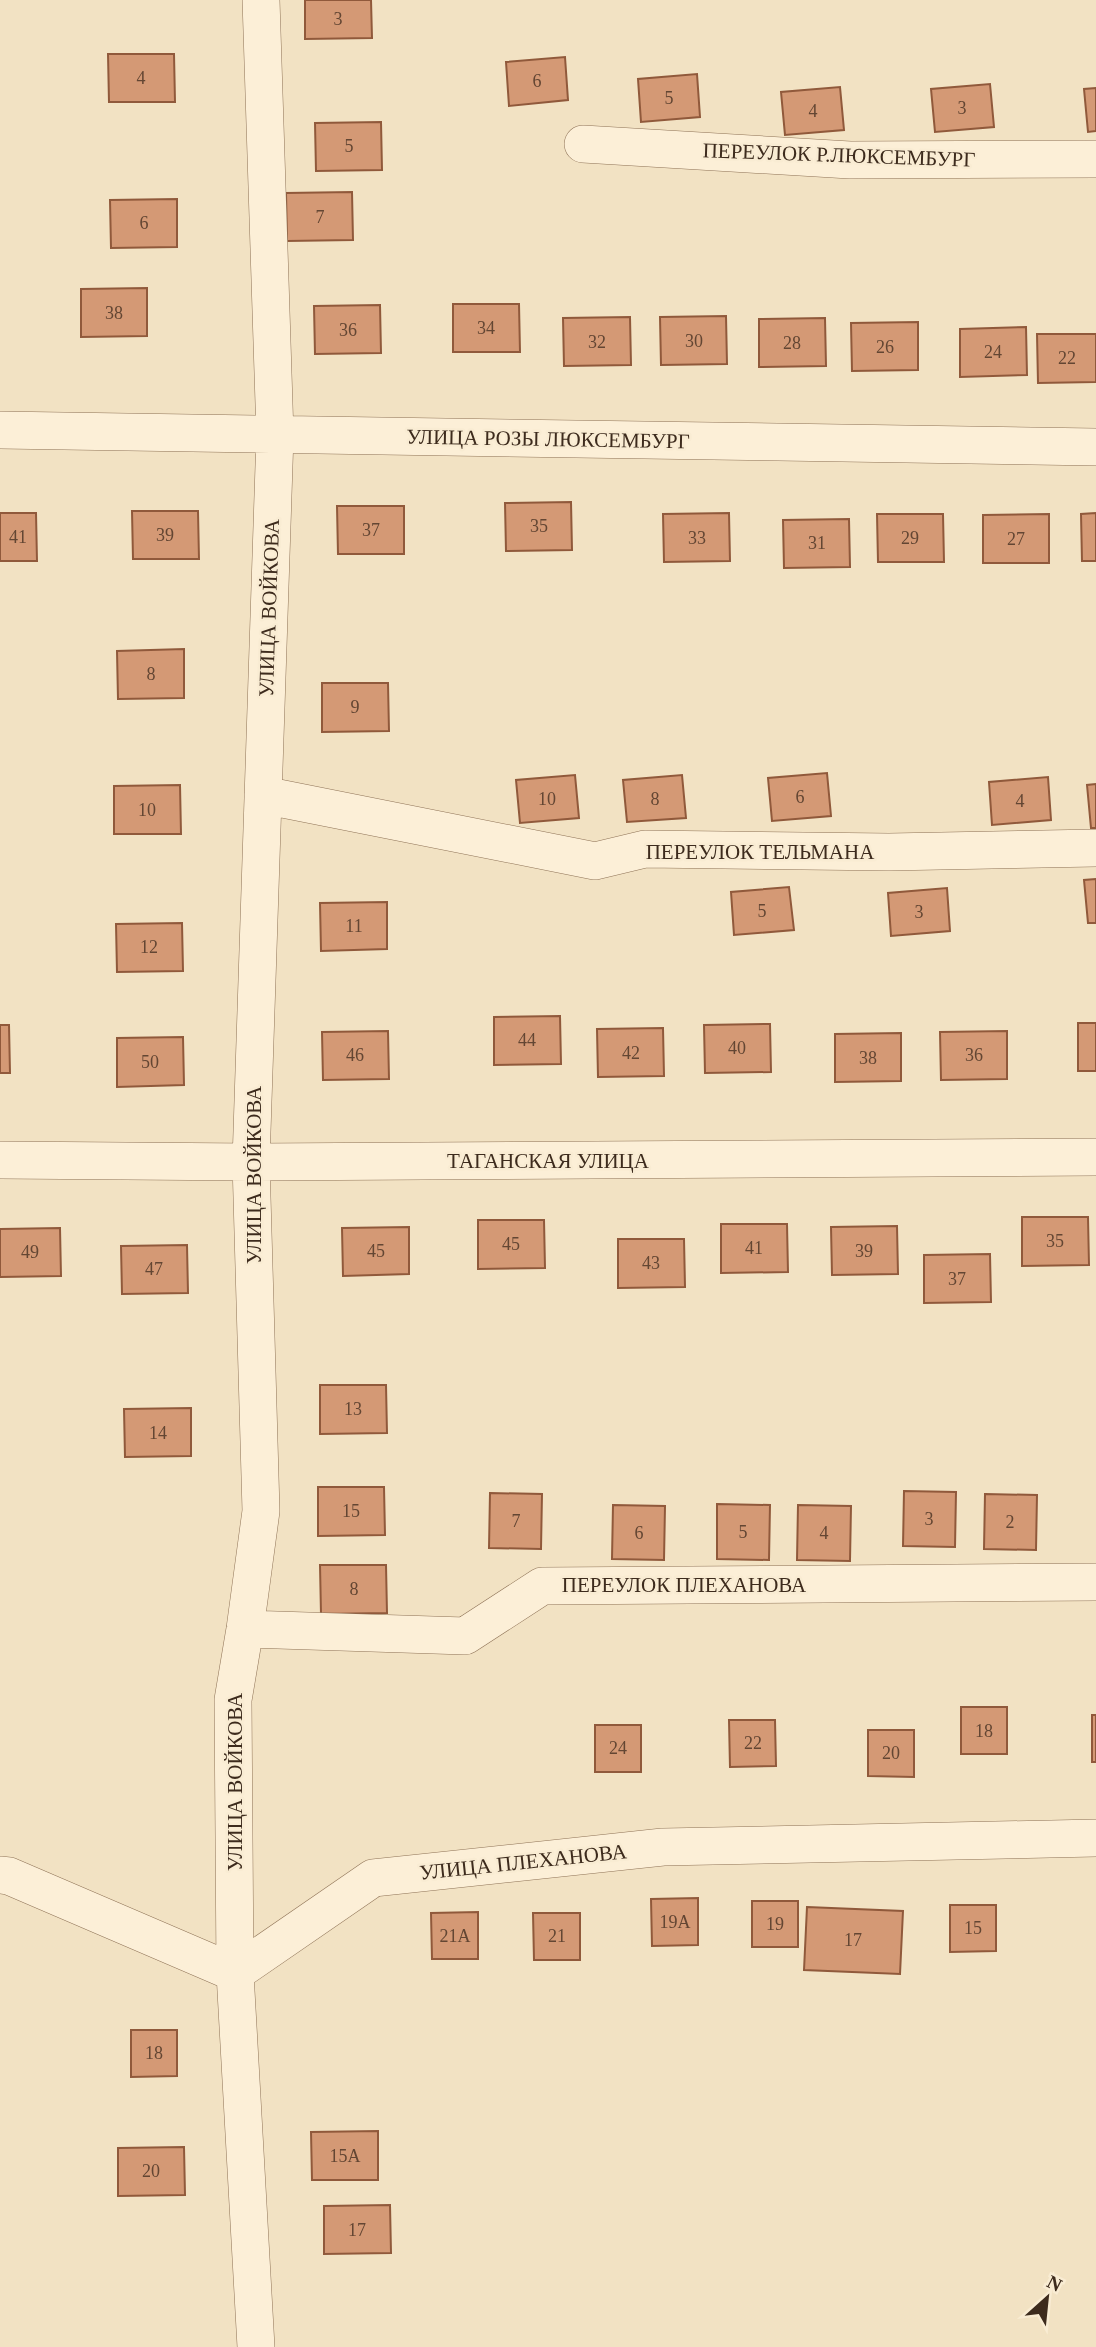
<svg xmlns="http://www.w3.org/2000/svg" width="1096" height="2347" viewBox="0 0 1096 2347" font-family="Georgia,serif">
	<rect width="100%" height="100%" fill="#f2e2c3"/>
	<path fill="#d49975" stroke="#90593b" stroke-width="2" d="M305,0h66l1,38 -67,1z
		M108,54h66l1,48h-66z
		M565,57l3,43 -59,6 -3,-44z
		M697,74l3,43 -59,5 -3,-43z
		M990,84l4,43 -59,5 -4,-43z
		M840,87l4,43 -59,5 -4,-43z
		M1096,88v43l-8,1 -4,-43z
		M381,122l1,48 -66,1 -1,-48z
		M352,192l1,48 -66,1 -1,-48z
		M177,199v48l-66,1 -1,-48z
		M147,288v48l-66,1v-48z
		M453,304h66l1,48h-67z
		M380,305l1,48 -66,1 -1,-48z
		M726,316l1,48 -66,1 -1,-48z
		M630,317l1,48 -67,1 -1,-48z
		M825,318l1,48 -67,1v-48z
		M918,322v48l-66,1 -1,-48z
		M1026,327l1,48 -67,2v-48z
		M1037,334h59v48l-58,1z
		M571,502l1,48 -66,1 -1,-48z
		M337,506h67v48h-66z
		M132,511h66l1,48h-66z
		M0,513h36l1,48h-37z
		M729,513l1,48 -66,1 -1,-48z
		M1096,513v48h-14l-1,-47z
		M877,514h66l1,48h-66z
		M1049,514v49h-66v-48z
		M849,519l1,48 -66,1 -1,-48z
		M184,649v49l-66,1 -1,-48z
		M322,683h66l1,48 -67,1z
		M827,773l4,43 -59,5 -4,-43z
		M575,775l4,43 -59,5 -4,-43z
		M682,775l4,43 -59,4 -4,-42z
		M1048,777l3,43 -59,5 -3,-43z
		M1096,784v44h-5l-4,-43z
		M180,785l1,49h-67v-48z
		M1096,879v44h-8l-4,-43z
		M789,887l5,43 -60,5 -3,-43z
		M947,888l3,43 -59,5 -3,-43z
		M387,902v47l-66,2 -1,-48z
		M182,923l1,48 -66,1 -1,-48z
		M560,1016l1,48 -67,1v-48z
		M1078,1023h18v48h-18z
		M770,1024l1,48 -66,1 -1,-48z
		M0,1025h9l1,48h-10z
		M663,1028l1,48 -66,1 -1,-48z
		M388,1031l1,48 -66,1 -1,-48z
		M1007,1031v48l-66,1 -1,-48z
		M901,1033v48l-66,1v-48z
		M183,1037l1,48 -67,2v-49z
		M1022,1217h66l1,48 -67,1z
		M478,1220h66l1,48 -67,1z
		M721,1224h66l1,48 -67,1z
		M897,1226l1,48 -66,1 -1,-48z
		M409,1227v47l-66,2 -1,-48z
		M60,1228l1,48 -61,1v-48z
		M618,1239h66l1,48 -67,1z
		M187,1245l1,48 -66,1 -1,-48z
		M990,1254l1,48 -67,1v-48z
		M320,1385h66l1,48 -67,1z
		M191,1408v48l-66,1 -1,-48z
		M318,1487h66l1,48 -67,1z
		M904,1491l52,1 -1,55 -52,-1z
		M490,1493l52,1 -1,55 -52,-1z
		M985,1494l52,1 -1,55 -52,-1z
		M717,1504l53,1 -1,55 -52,-1z
		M613,1505l52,1 -1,54 -52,-1z
		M798,1505l53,1 -1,55 -53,-1z
		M320,1565h66l1,48 -66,1z
		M961,1707h46v47h-46z
		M1092,1715h4v47h-4z
		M729,1720h46l1,46 -46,1z
		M595,1725h46v47h-46z
		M868,1730h46v47l-46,-1z
		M698,1898v47l-46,1 -1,-47z
		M752,1901h46v46h-46z
		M950,1905h46v46l-46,1z
		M807,1907l96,4 -3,63 -96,-4z
		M478,1912v47h-46l-1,-46z
		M533,1913h47v47h-46z
		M131,2030h46v46l-46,1z
		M378,2131v49h-66l-1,-48z
		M184,2147l1,48 -67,1v-48z
		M390,2205l1,48 -67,1v-48z"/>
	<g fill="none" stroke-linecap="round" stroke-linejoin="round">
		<g stroke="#8f7357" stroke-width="38">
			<path id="minor" d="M583,144l267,16 246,-1
				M0,430l1096,17
				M263,795l332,66 50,-12 244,3 207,-4
				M0,1160l251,2 845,-5
				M245,1629l220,7 77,-50 554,-4
				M0,1875l9,1 226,97 138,-95 290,-31 433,-9
				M256,2347l-21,-374 -2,-273 12,-71 16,-118 -10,-349 24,-727 -14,-435"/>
		</g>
		<use href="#minor" stroke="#fcefd7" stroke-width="37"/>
	</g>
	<g text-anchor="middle" stroke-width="5" stroke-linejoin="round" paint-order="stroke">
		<g font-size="18" fill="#634633">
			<text x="338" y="25">3</text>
			<text x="141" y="84">4</text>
			<text x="537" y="87">6</text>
			<text x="669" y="104">5</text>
			<text x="962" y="114">3</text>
			<text x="813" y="117">4</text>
			<text x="349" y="152">5</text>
			<text x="320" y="223">7</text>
			<text x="144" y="229">6</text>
			<text x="114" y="319">38</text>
			<text x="486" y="334">34</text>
			<text x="348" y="336">36</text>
			<text x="694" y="347">30</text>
			<text x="597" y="348">32</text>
			<text x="792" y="349">28</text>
			<text x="885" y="353">26</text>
			<text x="993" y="358">24</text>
			<text x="1067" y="364">22</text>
			<text x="539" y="532">35</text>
			<text x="371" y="536">37</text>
			<text x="165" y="541">39</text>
			<text x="18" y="543">41</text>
			<text x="697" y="544">33</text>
			<text x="910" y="544">29</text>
			<text x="1016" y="545">27</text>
			<text x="817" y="549">31</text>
			<text x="151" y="680">8</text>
			<text x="355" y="713">9</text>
			<text x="800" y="803">6</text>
			<text x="547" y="805">10</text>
			<text x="655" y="805">8</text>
			<text x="1020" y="807">4</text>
			<text x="147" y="816">10</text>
			<text x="762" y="917">5</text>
			<text x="919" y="918">3</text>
			<text x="354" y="932">11</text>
			<text x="149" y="953">12</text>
			<text x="527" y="1046">44</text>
			<text x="737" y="1054">40</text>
			<text x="631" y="1059">42</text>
			<text x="355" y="1061">46</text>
			<text x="974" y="1061">36</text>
			<text x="868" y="1064">38</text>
			<text x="150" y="1068">50</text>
			<text x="1055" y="1247">35</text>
			<text x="511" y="1250">45</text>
			<text x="754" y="1254">41</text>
			<text x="376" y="1257">45</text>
			<text x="864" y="1257">39</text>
			<text x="30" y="1258">49</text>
			<text x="651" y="1269">43</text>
			<text x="154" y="1275">47</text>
			<text x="957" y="1285">37</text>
			<text x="353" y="1415">13</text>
			<text x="158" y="1439">14</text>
			<text x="351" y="1517">15</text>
			<text x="929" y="1525">3</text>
			<text x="516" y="1527">7</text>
			<text x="1010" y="1528">2</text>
			<text x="743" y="1538">5</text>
			<text x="639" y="1539">6</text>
			<text x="824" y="1539">4</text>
			<text x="354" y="1595">8</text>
			<text x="984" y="1737">18</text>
			<text x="753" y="1749">22</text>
			<text x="618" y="1754">24</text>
			<text x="891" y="1759">20</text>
			<text x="675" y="1928">19А</text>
			<text x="775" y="1930">19</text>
			<text x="973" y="1934">15</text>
			<text x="455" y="1942">21А</text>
			<text x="557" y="1942">21</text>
			<text x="853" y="1946">17</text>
			<text x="154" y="2059">18</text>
			<text x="345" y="2162">15А</text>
			<text x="151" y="2177">20</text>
			<text x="357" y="2236">17</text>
		</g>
		<g font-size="21" fill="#3d2b1d" stroke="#f9ecd3">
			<text transform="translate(839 155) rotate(2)" y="7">ПЕРЕУЛОК Р.ЛЮКСЕМБУРГ</text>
			<text transform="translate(548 439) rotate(1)" y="7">УЛИЦА РОЗЫ ЛЮКСЕМБУРГ</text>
			<text transform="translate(269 608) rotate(-88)" y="7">УЛИЦА ВОЙКОВА</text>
			<text x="760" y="859">ПЕРЕУЛОК ТЕЛЬМАНА</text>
			<text x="548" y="1168">ТАГАНСКАЯ УЛИЦА</text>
			<text transform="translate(254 1175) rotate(-90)" y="7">УЛИЦА ВОЙКОВА</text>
			<text x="684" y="1592">ПЕРЕУЛОК ПЛЕХАНОВА</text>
			<text transform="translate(235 1782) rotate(-90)" y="7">УЛИЦА ВОЙКОВА</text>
			<text transform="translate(523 1862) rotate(-6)" y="7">УЛИЦА ПЛЕХАНОВА</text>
		</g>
	</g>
	<g transform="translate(1047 2298) rotate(27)" stroke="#f9ecd3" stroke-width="5" paint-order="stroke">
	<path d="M0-5L12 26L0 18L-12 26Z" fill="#3d2b1d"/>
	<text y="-10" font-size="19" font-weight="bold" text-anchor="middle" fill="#3d2b1d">N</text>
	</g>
</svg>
